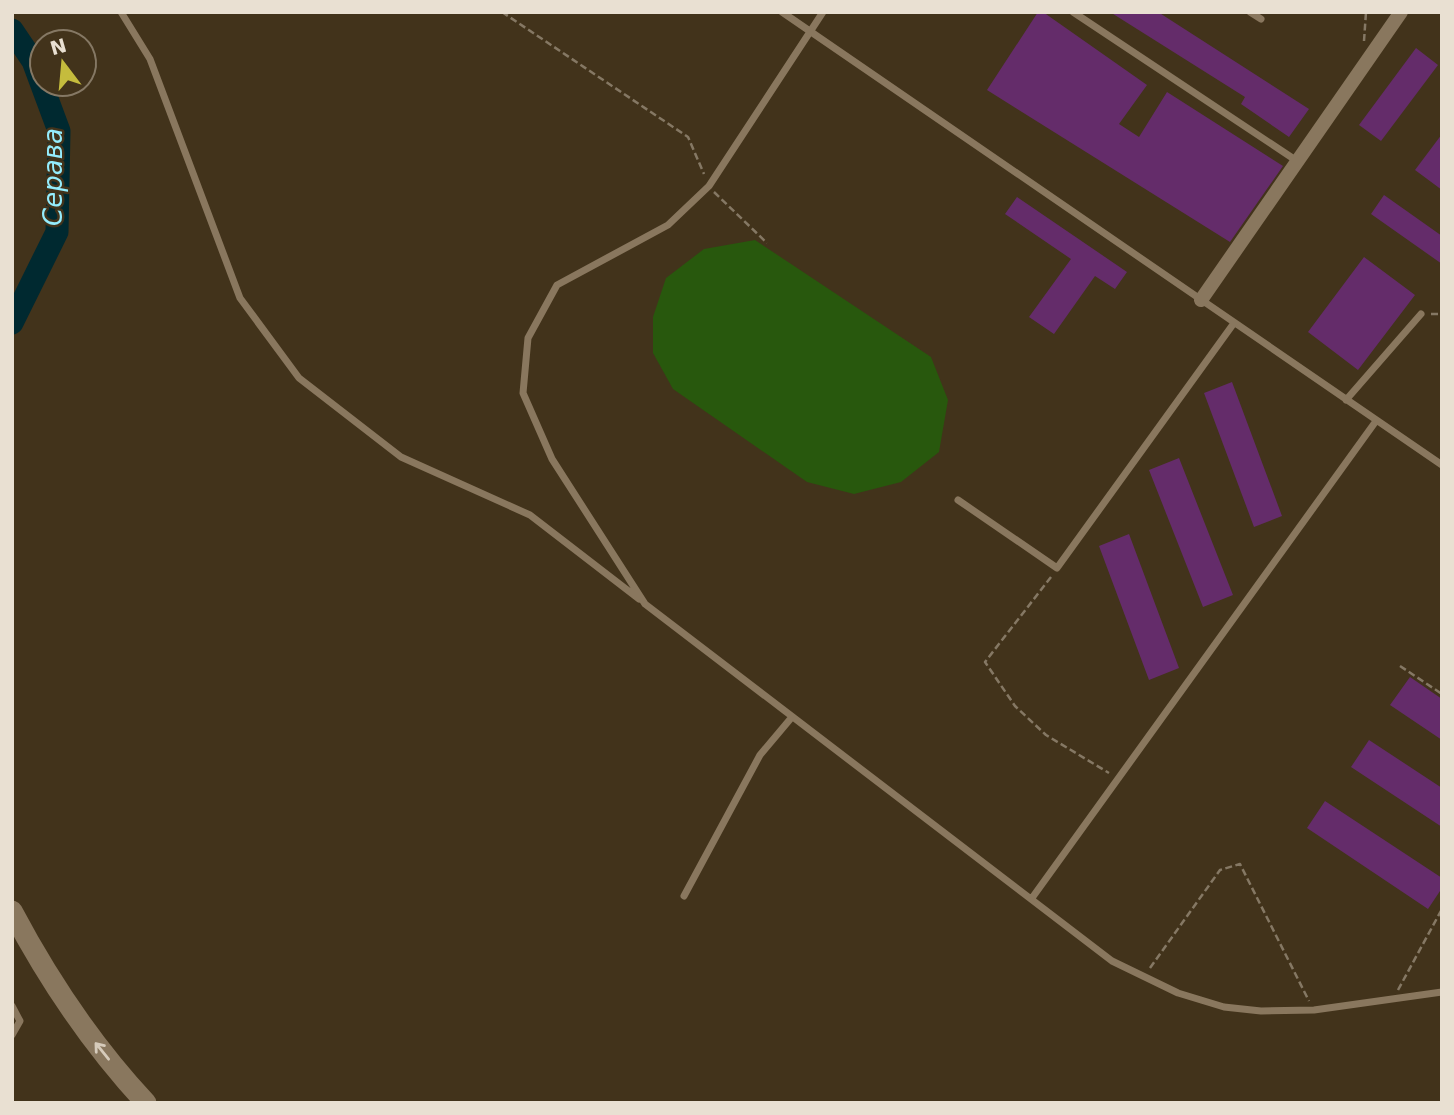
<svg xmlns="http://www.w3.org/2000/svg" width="1454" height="1115" viewBox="0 0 1454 1115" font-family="'DejaVu Sans',sans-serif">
	<rect width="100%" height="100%" fill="#42331b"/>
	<path fill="#28580d" d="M755,240l176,117 17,43 -9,52 -38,30 -47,12 -47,-12 -134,-93 -20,-36v-36l13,-39 38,-29z"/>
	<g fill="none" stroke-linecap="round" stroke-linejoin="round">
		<path stroke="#002930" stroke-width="23" d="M12,30l21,31 26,70 -2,101 -45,91"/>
	</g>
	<path fill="#642c6a" d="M1038,12h5l104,73 -28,39 20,13 28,-45 116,74 -53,76 -243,-152z
		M1110,12h48l151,97 -20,28 -48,-33 4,-7z
		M1416,48l22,17 -57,76 -22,-16z
		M1442,134v56l-27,-20z
		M1384,195l58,41v28l-71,-50z
		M1017,197l110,75 -12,17 -20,-13 -41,58 -25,-17 42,-58 -66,-45z
		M1364,257l51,38 -57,75 -50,-38z
		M1232,382l50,134 -28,11 -50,-134z
		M1179,458l54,137 -30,12 -54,-137z
		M1129,534l50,134 -30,12 -50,-134z
		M1410,677l32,22v41l-52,-35z
		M1369,740l73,48v39l-91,-60z
		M1325,801l117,77v10l-14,21 -121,-81z"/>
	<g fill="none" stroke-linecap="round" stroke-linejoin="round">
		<path stroke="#857864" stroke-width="2.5" stroke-dasharray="7 3.5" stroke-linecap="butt" d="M502,12l186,125 16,37
			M1364,41l2,-29
			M714,192l53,51
			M1431,314h11
			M1051,577l-66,85 30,44 31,29 63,38
			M1400,666l42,28
			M1150,968l70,-98 20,-6 69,137
			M1398,990l44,-81"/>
		<path stroke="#89775e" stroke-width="7" d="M121,12l29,47 90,239 59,80 102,79 129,58 109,84
			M782,12l660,453
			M823,12l-114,174 -41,39 -111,60 -29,53 -5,55 29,66 93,145 467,357 66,32 46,14 37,4 53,-1 128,-18
			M1073,12l224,149
			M1250,12l11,7
			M1346,400l75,-86
			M958,500l99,68 177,-245
			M684,896l76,-141 32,-38
			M1032,898l344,-477
			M12,1006l8,15 -8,14"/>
		<path stroke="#89775e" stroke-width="14" d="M1201,300l200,-288"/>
		<path stroke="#89775e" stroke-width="21" d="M12,911c37,70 80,134 134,192"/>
	</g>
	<defs><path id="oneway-shaft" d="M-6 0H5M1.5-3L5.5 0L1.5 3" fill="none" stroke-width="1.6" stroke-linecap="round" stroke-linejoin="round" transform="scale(1.75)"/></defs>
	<use stroke="#d6cbbb" href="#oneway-shaft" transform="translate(102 1051) rotate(-129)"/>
	<g text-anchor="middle" stroke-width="5" stroke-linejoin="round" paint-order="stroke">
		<g font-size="26" font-style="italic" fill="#94edfd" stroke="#42331b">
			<text transform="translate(53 177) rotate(-90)" y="9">Серава</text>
		</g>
	</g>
	<rect width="1454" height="1115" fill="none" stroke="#e9e0d2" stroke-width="28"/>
	<g transform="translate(63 63) rotate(344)"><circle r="33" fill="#42331b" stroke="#857864" stroke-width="2"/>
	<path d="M0-5L12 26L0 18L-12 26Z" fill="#c5bc3d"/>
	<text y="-10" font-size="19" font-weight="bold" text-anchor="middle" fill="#e9e0d2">N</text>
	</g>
</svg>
